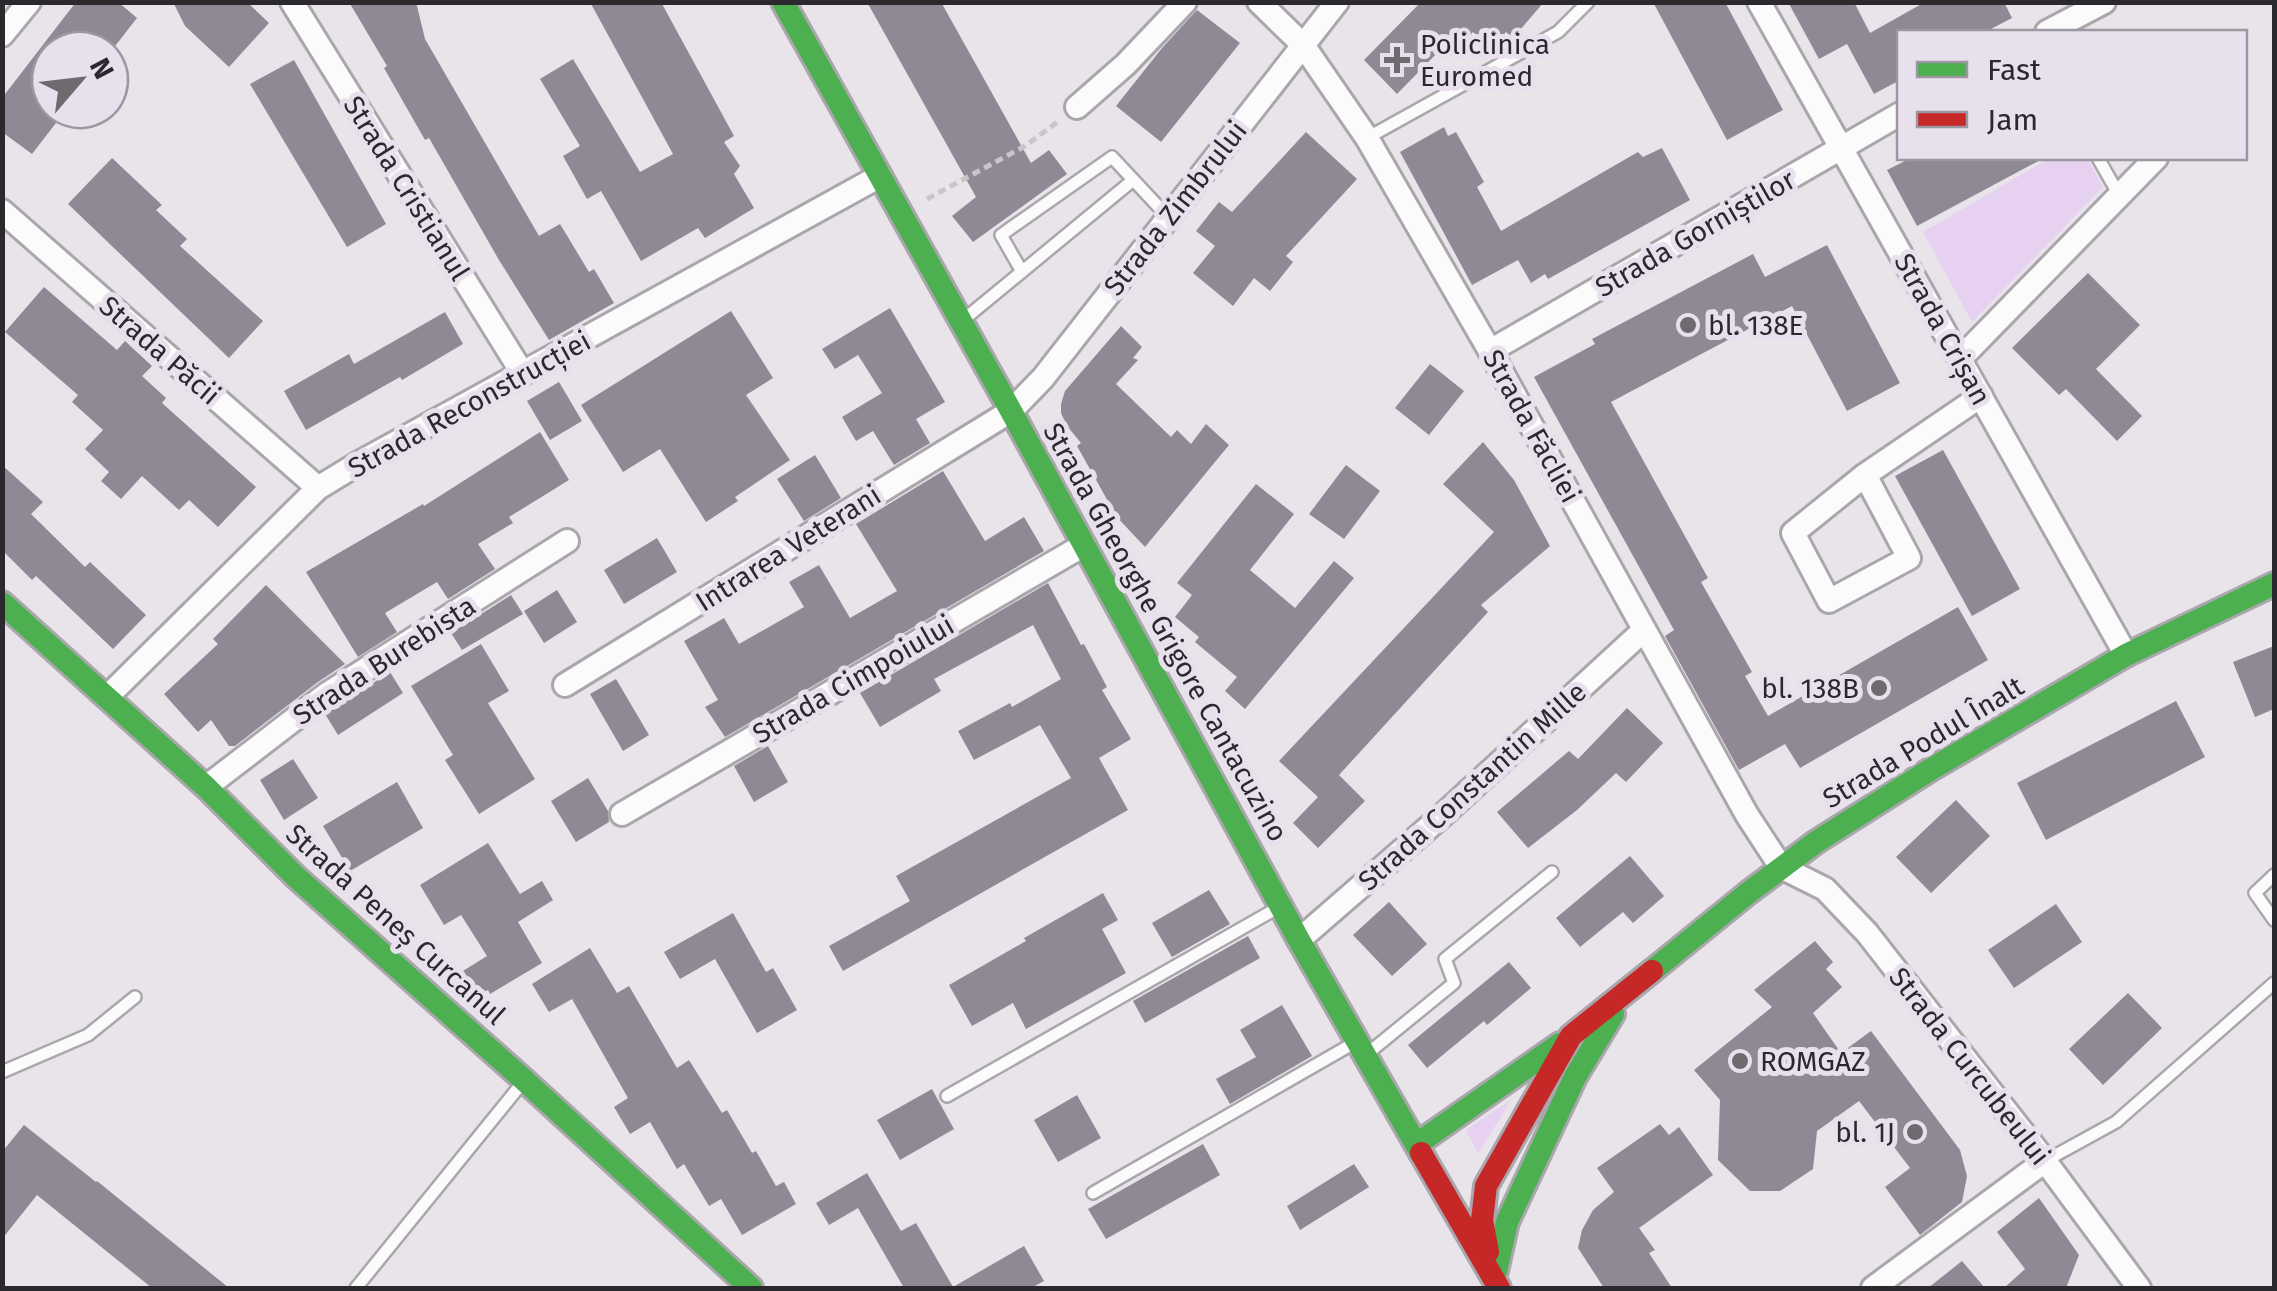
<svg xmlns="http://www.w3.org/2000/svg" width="2277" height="1291" viewBox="0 0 2277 1291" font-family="'Fira Sans',sans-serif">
	<rect width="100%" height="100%" fill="#e8e4ea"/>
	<path fill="#e7d1f1" d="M2050,158h37l16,29 -131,135 -49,-90z
		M1512,1099l-34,55 -12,-24z"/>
	<path fill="#918895" d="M76,2h42l19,16 -25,32h-62v60h16l-34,44 -30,-22v-34z
		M173,2h74l22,21 -40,44 -44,-41z
		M349,2h67l9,37 114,197 21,-12 29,48 5,-3 20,34 -65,37 -50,-80 -70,-122 -4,2 -41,-72 3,-2z
		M590,2h71l73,134 -10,6 16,24 -6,8 20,34 -49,30 -7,-10 -57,33 -40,-70 -14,8 -24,-43 17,-10 -40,-67 33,-20 67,113 33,-18z
		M867,2h74l90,161 18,-13 18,24 -94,68 -21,-26 24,-19z
		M1421,2h123l-31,36 -7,-6 -14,16 -19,-16 -19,21 -9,-8 -48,49 -33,-34z
		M1653,2h72l58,108 -56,30z
		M1788,2h66l16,31 55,-31h79l8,16 -27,14h-85v48l-26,14 -27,-50 -28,15z
		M1197,10l43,33 -79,99 -45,-36 46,-58z
		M294,60l92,164 -39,23 -97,-163z
		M1444,127l4,9 8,-4 28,50 -7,5 24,44 137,-79 5,5 19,-9 28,52 -142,79 -3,-5 -14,9 -13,-23 -46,25 -72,-133z
		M1306,132l51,47 -71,77 7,6 -23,29 -16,-13 -21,28 -40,-33 22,-27 -19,-15 23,-29 13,10z
		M112,158l50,47 -6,5 31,29 -7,7 83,75 -34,37 -161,-154z
		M1911,158h133l-127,68 -30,-56z
		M1827,245l73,138 -53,28 -55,-105 -181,96 97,176 -7,4 51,90 -7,4 23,40 190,-109 30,53 -188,108 -15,-24 -46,26 -74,-134 9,-6 -140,-253 61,-33 -3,-5 161,-85 12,23z
		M2088,273l52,52 -44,44 46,47 -25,25 -51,-52 -7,6 -47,-47z
		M44,287l73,63 8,-9 27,25 -10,10 24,22 -4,5 94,84 -38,40 -29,-27 -10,10 -37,-34 -21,23 -20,-18 8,-9 -24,-23 18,-19 -31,-28 6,-7 -73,-63z
		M890,308l55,94 -29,17 14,24 -36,22 -21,-34 -17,10 -14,-24 40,-24 -24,-38 -23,14 -13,-20z
		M731,311l42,67 -27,17 44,65 -55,37 3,4 -32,21 -46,-73 -37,23 -42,-67z
		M445,312l18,32 -61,36 -2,-3 -94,53 -22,-39 65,-37 5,10z
		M1121,326l21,21 -9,11 5,2 -22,24 55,53 6,-7 14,14 15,-20 23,21 -84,102 -32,-34 1,-1 -37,-66 4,-3 -14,-17 -6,-13v-9l4,-13z
		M1430,364l34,27 -35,44 -34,-27z
		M559,382l23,39 -32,19 -23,-39z
		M540,432l29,48 -60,37 4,6 -35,21 17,25 -47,30 -11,-17 -52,31 12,19 -39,25 -52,-85 117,-68 1,2z
		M1483,442l31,38 36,66 -69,59 7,7 -149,163 26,26 -47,47 -25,-25 25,-26 -39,-36 215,-229 -51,-48z
		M1943,450l77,139 -48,27 -77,-140z
		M815,455l26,43 -37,23 -27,-42z
		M2,465l41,37 -12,12 54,53 5,-5 56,53 -33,34 -77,-73 -4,4 -30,-30z
		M1346,465l34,26 -36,48 -35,-25z
		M943,471l42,70 39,-24 20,34 -319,186 -20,-30 13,-7 -34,-59 40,-23 15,26 65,-37 -15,-25 30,-17 31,53 47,-27 -41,-67z
		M1256,484l38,30 -44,56 45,38 39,-47 20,17 -109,131 -20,-18 12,-14 -42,-35 4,-5 -24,-20 17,-22 -15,-12z
		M657,538l20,34 -53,32 -20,-34z
		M1048,583l33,62 3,-1 23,43 -5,3 29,49 -32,19 29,52 -285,161 -14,-25 81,-45 -14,-25 175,-98 -31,-53 -66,35 -16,-29 52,-28 2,4 49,-28 -28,-54 -99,54 7,12 -61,36 -20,-34z
		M266,585l79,79 -27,18 -83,64h-6l-18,-26 -13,12 -34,-38 54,-50 -5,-5z
		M557,590l20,32 -33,21 -20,-32z
		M511,595l12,19 -61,36 -11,-17z
		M481,644l28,47 -21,12 47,76 -56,35 -34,-54 8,-5 -42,-69z
		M2274,646v63l-19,8 -22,-55z
		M390,672l13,21 -65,42 -13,-21z
		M616,679l33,56 -26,16 -33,-57z
		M2176,701l29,56 -159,83 -29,-57z
		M1627,708l36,35 -37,39 -10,-9 -39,37 -49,38 -31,-36 72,-61 9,8z
		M768,746l20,36 -34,20 -20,-36z
		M293,759l25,39 -34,22 -24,-40z
		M588,778l20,33 1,11 -33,20 -25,-41z
		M397,782l26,46 -73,43 -27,-45z
		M1956,800l34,36 -59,57 -35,-36z
		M488,843l32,51 22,-13 11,19 -35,22 24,41 -52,31 -2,-4 -15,9 -15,-25 29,-18 -26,-41 -17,10 -24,-40z
		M1630,856l34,40 -31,27 -10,-11 -43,35 -24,-29z
		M1209,890l21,34 -58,33 -20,-34z
		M1103,893l15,27 -16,9 24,44 -100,56 -13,-26 -41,23 -23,-41 77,-44 -2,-3z
		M1389,902l38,42 -35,32 -39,-41z
		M2056,904l26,38 -68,46 -26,-38z
		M733,913l33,59 7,-4 24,42 -40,23 -42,-74 -35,20 -16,-27z
		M1248,936l12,22 -115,65 -12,-22z
		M1815,941l18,21 -7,7 16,18 -29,26 28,40 30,-22 89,119 7,26 -5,26 -42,33 -35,-48 25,-19 -51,-67 -42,30 -4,38 -33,22h-30l-32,-31 2,-60 -26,-30 78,-63 -18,-17z
		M590,948l27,45 12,-7 48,82 12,-8 33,53 5,-3 25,43 4,-2 20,35 8,-4 12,22 -54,31 -21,-36 -12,7 -25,-42 -7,5 -27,-47 -20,12 -16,-27 14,-9 -56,-99 -23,13 -17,-28z
		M1509,962l22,26 -44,37 -3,-4 -57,47 -19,-23z
		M2128,993l34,35 -59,57 -34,-36z
		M1282,1005l30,51 -82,48 -14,-25 40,-22 -16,-27z
		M932,1089l22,40 -54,31 -23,-40z
		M1077,1095l24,43 -43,24 -24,-42z
		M1660,1124l9,11 10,-8 34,48 -74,53 16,22 -6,3 23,35h-68l-26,-40 4,-18 11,-20 21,-18 -17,-24z
		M24,1125l72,57 1,-1 132,107h-77l-115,-93 -35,44v-87z
		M1203,1144l17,31 -114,64 -18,-30z
		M1354,1164l15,23 -69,43 -13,-24z
		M867,1173l34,58 15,-8 37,64 71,-41 20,35 -13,7h-127l-46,-80 -29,17 -13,-22z
		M2039,1198l40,57 -13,33h-62l21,-19 -28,-37z
		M1962,1261l23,27h-57z"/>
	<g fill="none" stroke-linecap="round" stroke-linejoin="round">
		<g stroke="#aaa7ac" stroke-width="16">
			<path id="lane" d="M1367,138l191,-106 30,-30
				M2098,158l21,37
				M1021,270l-20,-35 111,-78 56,60
				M962,321l170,-140
				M2274,875l-19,18 19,27
				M1367,1054l87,-71 -9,-24 107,-87
				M2,1072l86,-37 47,-38
				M947,1096l334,-190
				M2045,1161l71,-39 158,-139
				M1093,1193l261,-150
				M356,1288l167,-206"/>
		</g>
		<g stroke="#aaa7ac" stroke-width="28">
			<path id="street" d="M292,2l231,372
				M1259,2l44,43 64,93 123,213 257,464 34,52 44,22 42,44 178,228 94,127
				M1759,2l367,653
				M2047,32l57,-30
				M2,35l27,-33
				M1077,107l49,-43 59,-62
				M2,211l316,277
				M1490,351l410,-237
				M1960,359l196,-201
				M1865,475l44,83 -80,43 -36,-68 72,-58 116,-79
				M565,685l446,-274 32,-33 294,-376
				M107,697l211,-209 41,-25 521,-287
				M206,787l121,-93 240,-153
				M622,814l462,-269
				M1299,940l145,-126 200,-184
				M1873,1288l172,-127"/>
		</g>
		<g stroke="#aaa7ac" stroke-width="28">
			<path id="fast" d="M783,2l228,409 288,529 122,213
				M2,603l204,184 90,90 228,203 227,208
				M1652,971l96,-78 68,-51 117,-74 193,-113 148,-71
				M1417,1144l143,-100
				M1496,1271l11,-49 68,-145 38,-63"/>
		</g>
		<g stroke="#aaa7ac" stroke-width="28">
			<path id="jam" d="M1421,1153l78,135
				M1488,1252l-6,-32 4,-34 85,-150 81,-65"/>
		</g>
		<path stroke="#c7c6c9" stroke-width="5" stroke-dasharray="8 5" stroke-linecap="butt" d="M927,199l98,-53 34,-25"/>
		<use href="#lane" stroke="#fcfbfc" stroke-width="11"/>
		<use href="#street" stroke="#fcfbfc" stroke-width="22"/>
		<use href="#fast" stroke="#4caf50" stroke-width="22"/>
		<use href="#jam" stroke="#c62828" stroke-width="22"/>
	</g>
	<g fill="#6e6a70" stroke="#e9e0ee" stroke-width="4">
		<path d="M1392 45h10v10h10v10h-10v10h-10v-10h-10v-10h10z"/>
		<circle cx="1688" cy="325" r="10"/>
		<circle cx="1879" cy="688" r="10"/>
		<circle cx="1740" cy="1061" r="10"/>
		<circle cx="1915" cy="1132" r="10"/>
	</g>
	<g text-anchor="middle" stroke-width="10" stroke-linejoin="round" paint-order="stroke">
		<g font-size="28" fill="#2c292e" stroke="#e9e0ee" text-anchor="start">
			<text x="1420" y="54">Policlinica<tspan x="1420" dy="32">Euromed</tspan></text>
			<text x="1708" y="335">bl. 138E</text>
			<text x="1859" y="698" text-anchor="end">bl. 138B</text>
			<text x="1760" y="1071">ROMGAZ</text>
			<text x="1895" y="1142" text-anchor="end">bl. 1J</text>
		</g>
		<g font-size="28" fill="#2c292e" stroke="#e9e0ee">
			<text transform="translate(407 188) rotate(58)" y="10">Strada Cristianul</text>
			<text transform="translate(1175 208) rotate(-52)" y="10">Strada Zimbrului</text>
			<text transform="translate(1695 233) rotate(-30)" y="10">Strada Gorniștilor</text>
			<text transform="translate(1943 329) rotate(61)" y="10">Strada Crișan</text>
			<text transform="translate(160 350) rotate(41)" y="10">Strada Păcii</text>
			<text transform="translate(469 404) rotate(-29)" y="10">Strada Reconstrucției</text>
			<text transform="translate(1532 426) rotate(61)" y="10">Strada Făcliei</text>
			<text transform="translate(788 548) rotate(-32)" y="10">Intrarea Veterani</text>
			<text transform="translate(1166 632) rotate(61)" y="10">Strada Gheorghe Grigore Cantacuzino</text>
			<text transform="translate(384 660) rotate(-33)" y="10">Strada Burebista</text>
			<text transform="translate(853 679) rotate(-30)" y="10">Strada Cimpoiului</text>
			<text transform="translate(1923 742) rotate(-31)" y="10">Strada Podul Înalt</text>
			<text transform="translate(1472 786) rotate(-42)" y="10">Strada Constantin Mille</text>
			<text transform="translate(396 924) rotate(42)" y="10">Strada Peneș Curcanul</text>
			<text transform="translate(1970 1066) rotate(52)" y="10">Strada Curcubeului</text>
		</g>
	</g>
	<rect width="2277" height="1291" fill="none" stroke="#2c292e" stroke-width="10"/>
	<rect x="1897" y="30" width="350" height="130" fill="#e9e0ee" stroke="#9d97a1" stroke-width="2.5"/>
	<rect x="1917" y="62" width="50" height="15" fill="#4caf50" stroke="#9d97a1" stroke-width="2.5"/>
	<text x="1987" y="80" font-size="30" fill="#2c292e">Fast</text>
	<rect x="1917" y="112" width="50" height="15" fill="#c62828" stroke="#9d97a1" stroke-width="2.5"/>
	<text x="1987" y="130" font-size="30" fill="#2c292e">Jam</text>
	<g transform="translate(80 80) rotate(62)"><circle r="48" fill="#e9e0ee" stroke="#9d97a1" stroke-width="2.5"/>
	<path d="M0-8L18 38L0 25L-18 38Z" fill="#6e6a70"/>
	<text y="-15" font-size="28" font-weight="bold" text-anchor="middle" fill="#2c292e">N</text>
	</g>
</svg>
